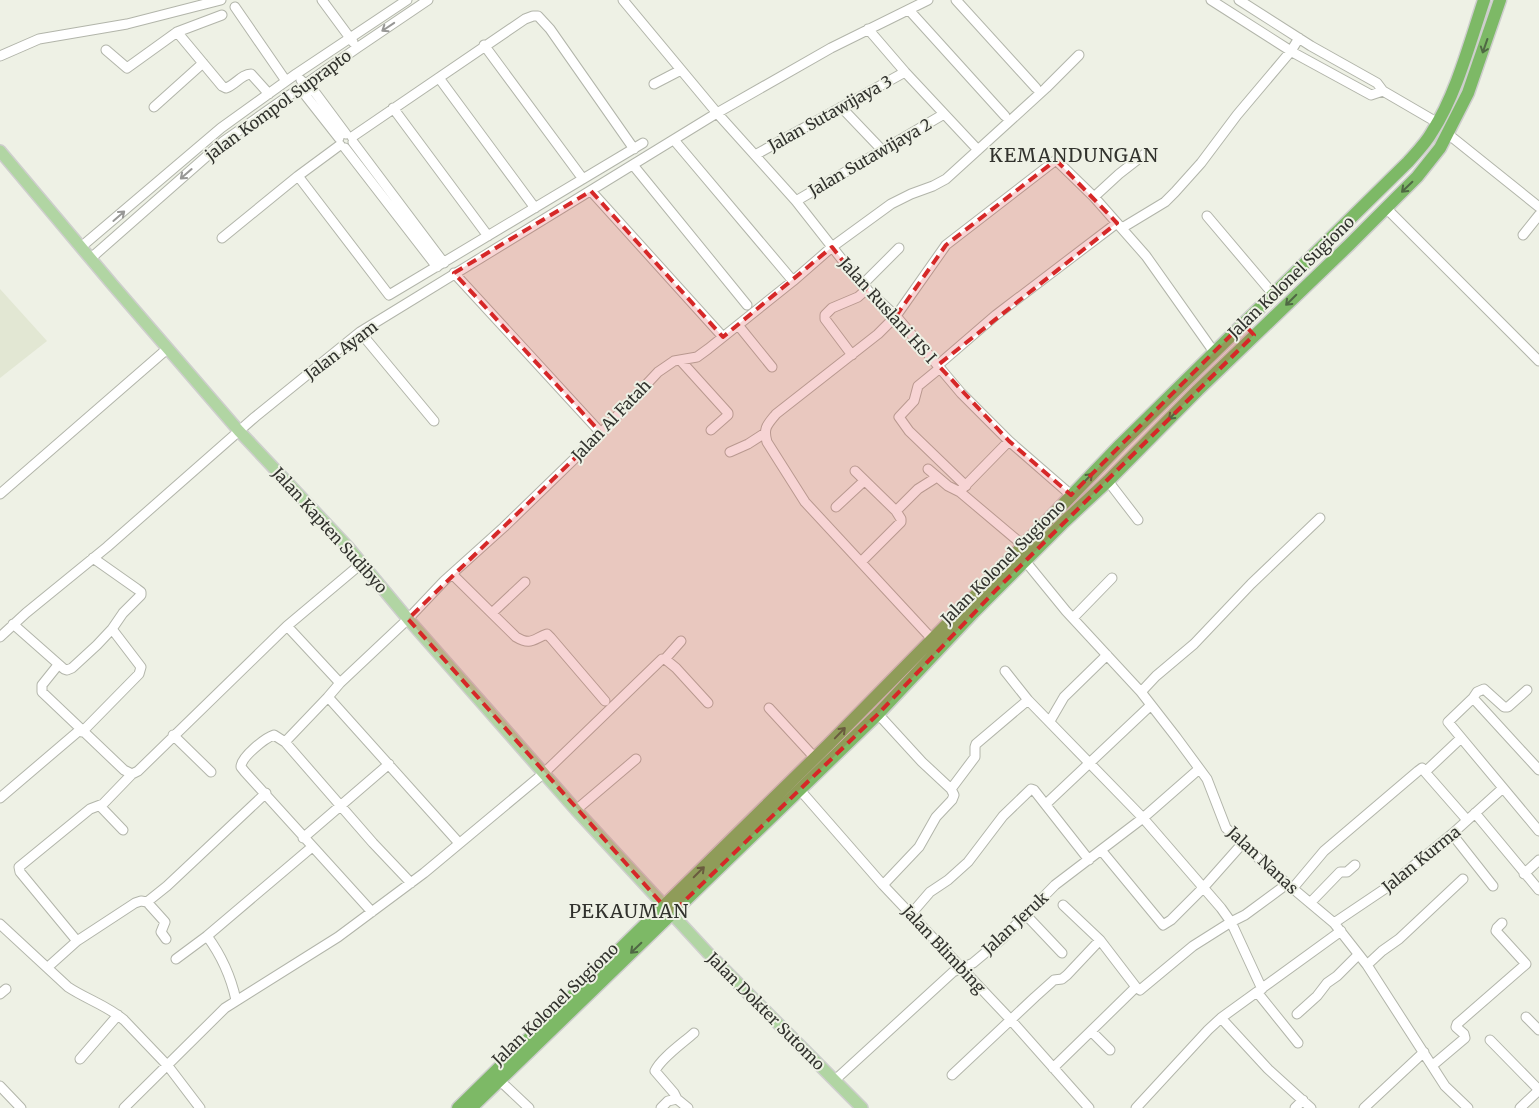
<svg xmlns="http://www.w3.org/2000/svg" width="1539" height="1108" viewBox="0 0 1539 1108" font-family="Merriweather,serif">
	<rect width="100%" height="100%" fill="#eef1e5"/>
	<path fill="#e2e7d3" d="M0,289l47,52 -47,37z"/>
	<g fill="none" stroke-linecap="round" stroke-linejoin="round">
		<g stroke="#b2b5aa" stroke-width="11">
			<path id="minor" d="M322,0l31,42
				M623,0l94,113 79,88 66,84 34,31 65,77 48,48 62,54
				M956,0l80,88
				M1211,0l83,53 77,42 12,-4
				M1239,0l72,46 66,37 6,8 55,32
				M235,7l51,74
				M909,10l96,106
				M868,29l37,43 73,78
				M177,32l45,-17
				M484,45l99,134
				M106,50l21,18 50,-36 45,54 4,2c9,-3 16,-14 25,-14l18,20
				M0,56l39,-17 88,-15 94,-24
				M439,78l96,130
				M301,80l7,10 6,1 32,43
				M654,84l27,-14
				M308,90l-2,6 33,42
				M154,107l49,-44
				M841,107l41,43
				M393,108l95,128
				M1448,134l91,73
				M352,137l173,-118 8,-3h5l12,13 84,120
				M674,140l119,141
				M353,142l91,121
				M345,148l92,119
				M755,155l150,-83
				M633,165l114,140
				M298,176l91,119 254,-152
				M591,191l132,146
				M1094,197l25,-23 27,-21
				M796,201l148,-87
				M1386,208l153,153
				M1207,216l66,78
				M1122,228l43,-26 10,-10 26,-29 36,-48 54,-64 8,-13
				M1523,235l16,-20
				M222,238l76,-62 42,-31
				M81,247l140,-119 75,-54 111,-74
				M90,259l134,-118 133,-93 71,-48
				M454,273l147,160
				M862,285l37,-37
				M738,325l34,42
				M360,332l74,89
				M852,355l-27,-36v-4l7,-7 26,-11 9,-8
				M681,361l47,52v2l-17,15
				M938,365l58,-50 121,-92
				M940,368l-22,18 -4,15 -15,16 10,14 57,55
				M730,452l18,-8 17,-11
				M928,469l20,17 12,6 64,54
				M855,471l41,40 22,-22 19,-12
				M1108,481l30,39
				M962,489l47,-48
				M0,494l167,-145
				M836,507l28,-26
				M861,562l40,-40v-3l-5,-8
				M1026,562l40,49 75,81 35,45 31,42 19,49 46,43 62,52 33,42 78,121 23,22
				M452,574l64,63c15,9 17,2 31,-3l4,4 54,63
				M492,613l33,-31
				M1073,618l39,-40
				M13,624l51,45 3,1 5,-2 25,-23 15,-16 11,-16 18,-18v-3l-4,-3 -44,-31
				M287,626l53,57
				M0,637l26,-24 81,-66 148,-130 105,-85 357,-219 114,-65 97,-48
				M932,639l-127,-137 -38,-60c-4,-14 0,-17 9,-28l102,-80 18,-18 50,-71 110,-85 38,37 52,59 68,96
				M665,659l16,-18
				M58,665l-16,20v7l39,37
				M1005,671l23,29
				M1141,692l15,-16 38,-32 57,-60 69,-66
				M328,697l12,-14 68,-64 36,-38 60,-54 97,-94 57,-61 16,-11 23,-4 11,-8 85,-68 39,-34 59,-43 20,-10 22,-8 13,-7 100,-91 33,-33
				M1473,698l4,-6 7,-3 20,18h4l19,-17
				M769,708l46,50
				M878,714l44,48 29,27 3,6 -2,5 -16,17 -17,30 -36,38
				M1050,721l14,-24 43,-42
				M82,732l57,-58 2,-7 -29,-38
				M173,735l38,37
				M1460,739l-35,33 42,48
				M285,742l88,101 38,40
				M1539,770l-66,-72 -25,24 91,109
				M951,789l24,-32v-10l1,-3 52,-44 115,118 78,90 10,14 31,67
				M800,790l83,95 127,134 79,89
				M0,798l81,-69 43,41 8,4 6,-3 149,-145 75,-63
				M1046,804l105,-99
				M100,806l23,24
				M576,810l60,-51
				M1475,813l64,77
				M1452,834l41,52
				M303,838l86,-74
				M1101,850l62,75 8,-5 32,-32 39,-44
				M1524,874l15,-14
				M1293,888l31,-37 94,-80 4,-3 3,4
				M147,902l18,20 -4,10 5,7
				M1310,903l30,-31h7l8,-7
				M1063,905l37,35 36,47 4,3 53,-44 38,-24 14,-7 42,-31
				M372,912l-127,-140 -4,-5c0,-10 24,-29 33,-32l11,7 43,-45 131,146
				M911,914l19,-22 18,-12 20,-18 35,-46 28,-27 3,1 55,70
				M1026,915l36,38
				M1334,923l55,-37 63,-52 51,-46
				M0,924l68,63c18,12 40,19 56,33l44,46 32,42
				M207,936c14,19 24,41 29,64
				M77,941l-57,-69 -1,-5 71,-58 13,-5 29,-30
				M176,959l31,-23 105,-89
				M1367,965l15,-14 17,-12 64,-60
				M48,967l29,-26 58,-38 6,-2 6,1 20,-16 99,-93
				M1257,992l41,51
				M0,994l6,-5
				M1297,1014l20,-18 10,-13 10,-7 21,-21
				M1526,1017l13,13
				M1221,1018l47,51 43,39
				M1091,1031l45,-44
				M1490,1040l49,50
				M80,1059l38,-44
				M1433,1065l32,-27 -1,-4 -8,-7 1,-3 69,-60 -30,-33 1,-3 5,-5
				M1053,1068l38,-37 19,19
				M952,1075l83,-78 19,-17 8,-1 5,-4 33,-35
				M496,1077l33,31
				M835,1080l118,-108 20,-9 30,-25 52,-53 88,-67 56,-49
				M0,1086l21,22
				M677,1099l-3,-6 -19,-22c6,-13 28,-28 39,-38
				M124,1108l101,-100 113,-71 86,-64 120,-100 118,-114h3l11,9 32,35
				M661,1108l7,-7 9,-2 11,9
				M1136,1108l72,-78 13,-12 120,-87
				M1295,1108l8,-8
				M1364,1108l60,-56
				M1520,1108l19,-18"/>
		</g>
		<g stroke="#cececd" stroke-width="14">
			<path id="major" d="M0,151l112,133 127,147 109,116 60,72 168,191 132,143 154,155"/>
		</g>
		<g stroke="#cececd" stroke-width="15">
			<path id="highway" d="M458,1108l370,-363 146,-148 146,-152 288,-283c8,-9 18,-19 24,-30 24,-37 38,-90 52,-132
				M471,1108l407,-394 95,-101 91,-91 44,-41 90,-91 151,-145 68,-68 23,-29 28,-55 32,-93"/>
		</g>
		<use href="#minor" stroke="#fff" stroke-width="9"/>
		<use href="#major" stroke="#b1d5a3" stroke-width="11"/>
		<use href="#highway" stroke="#7db966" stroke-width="12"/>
	</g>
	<defs><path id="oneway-shaft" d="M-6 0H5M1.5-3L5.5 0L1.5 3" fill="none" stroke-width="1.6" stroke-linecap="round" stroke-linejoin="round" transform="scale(1.25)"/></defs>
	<g stroke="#989896">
		<use href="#oneway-shaft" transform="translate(388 27) rotate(146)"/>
		<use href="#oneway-shaft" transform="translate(186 174) rotate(139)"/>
		<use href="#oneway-shaft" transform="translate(119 216) rotate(-41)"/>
	</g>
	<g stroke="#4f6844">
		<use href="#oneway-shaft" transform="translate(1485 46) rotate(109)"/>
		<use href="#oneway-shaft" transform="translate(1407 187) rotate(136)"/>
		<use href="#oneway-shaft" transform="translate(1291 300) rotate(135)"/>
		<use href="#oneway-shaft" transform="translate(1174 414) rotate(135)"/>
		<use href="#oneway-shaft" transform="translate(1087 479) rotate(-46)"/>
		<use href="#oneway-shaft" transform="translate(840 733) rotate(-46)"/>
		<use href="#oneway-shaft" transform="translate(699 872) rotate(-45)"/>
		<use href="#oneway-shaft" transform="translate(636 948) rotate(136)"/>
	</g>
	<path fill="#d62828" fill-opacity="0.2" stroke="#d62828" stroke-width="4" stroke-dasharray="10 6" stroke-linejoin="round" d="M1056,160l61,63 -179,142 71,76 62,54 172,-172 11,12 -257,254 -119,125 -207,200 -263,-295 193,-186 -147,-160 137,-82 132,146 109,-90 30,38 34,31 50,-71z"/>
	<g text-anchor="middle" stroke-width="4" stroke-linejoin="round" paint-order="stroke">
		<g font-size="16" fill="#31322d" stroke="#eef1e5">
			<text transform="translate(278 105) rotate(-36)" y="6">jalan Kompol Suprapto</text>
			<text transform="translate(830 113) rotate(-29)" y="6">Jalan Sutawijaya 3</text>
			<text transform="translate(870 157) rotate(-30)" y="6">Jalan Sutawijaya 2</text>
			<text transform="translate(1291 277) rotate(-44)" y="6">Jalan Kolonel Sugiono</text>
			<text transform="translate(888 310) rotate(48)" y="6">Jalan Ruslani HS I</text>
			<text transform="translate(341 350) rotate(-37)" y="6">Jalan Ayam</text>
			<text transform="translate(611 420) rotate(-46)" y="6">Jalan Al Fatah</text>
			<text transform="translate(330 530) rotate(48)" y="6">Jalan Kapten Sudibyo</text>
			<text transform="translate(1003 562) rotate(-45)" y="6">Jalan Kolonel Sugiono</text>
			<text transform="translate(1421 859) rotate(-39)" y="6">Jalan Kurma</text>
			<text transform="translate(1263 860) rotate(43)" y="6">Jalan Nanas</text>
			<text transform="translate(1015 923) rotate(-43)" y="6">Jalan Jeruk</text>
			<text transform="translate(944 949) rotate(47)" y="6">Jalan Blimbing</text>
			<text transform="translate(555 1004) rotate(-44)" y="6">Jalan Kolonel Sugiono</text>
			<text transform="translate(766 1011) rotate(45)" y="6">Jalan Dokter Sutomo</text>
		</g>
		<g font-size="19" letter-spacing="1" fill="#31322d" stroke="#eef1e5">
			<text x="1074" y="162">KEMANDUNGAN</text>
			<text x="629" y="918">PEKAUMAN</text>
		</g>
	</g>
</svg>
